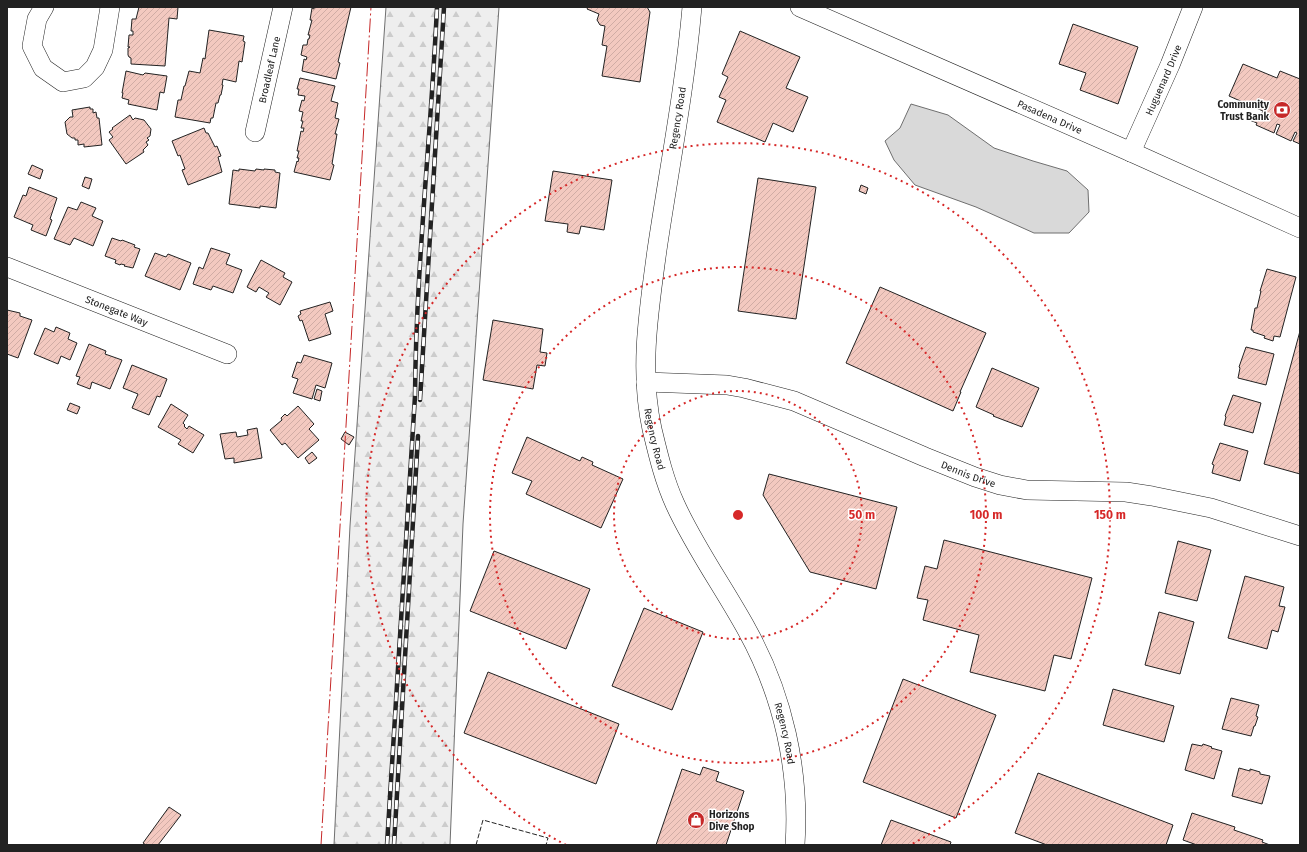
<svg xmlns="http://www.w3.org/2000/svg" width="1307" height="852" viewBox="0 0 1307 852" font-family="'Fira Sans',sans-serif">
	<defs>
		<pattern id="forest-firs" width="22" height="20" patternUnits="userSpaceOnUse"><rect width="22" height="20" fill="#eee"/><path d="M5 1l3.5 6h-7zM16 11l3.5 6h-7z" fill="#ccc"/></pattern>
		<pattern id="building-hatch" width="6" height="6" patternUnits="userSpaceOnUse"><rect width="6" height="6" fill="#f3c9c0"/><path d="M-1 1l2-2M0 6l6-6M5 7l2-2" fill="none" stroke="#d0aca5"/></pattern>
	</defs>
	<rect width="100%" height="100%" fill="#fff"/>
	<path fill="url(#forest-firs)" stroke="#6f6f6f" d="M386,7h113l-36,517 -13,321h-116l16,-319z"/>
	<path fill="#d9d9d9" stroke="#6f6f6f" d="M911,104l37,11 46,33 39,13 34,10 21,19 1,22 -20,21h-35l-58,-26 -61,-22 -21,-25 -9,-19 15,-13z"/>
	<path fill="url(#building-hatch)" stroke="#222" d="M139,7h39l-1,12 -8,-1 -4,48 -34,-2v-6l-2,-1 -1,-2v-7l2,-1h-2l1,-12h4v-4h-2l1,-12h4z
		M314,7h37l-13,55 2,1 -4,16 -34,-8 2,-12 2,1 1,-3 -6,-2 2,-10h4l1,-6h1l1,-4h-2l4,-15h-2l2,-12 2,1z
		M588,7h59l3,5 -10,70 -38,-6 5,-30 -5,-1 3,-19 -5,-1 -3,-5 2,-6 -12,-5z
		M1073,24l65,23 -20,57 -38,-14 6,-17 -27,-9z
		M209,30l35,6 -1,5 2,1 -3,20 -3,-1 -3,21 -13,-3 -1,6h1l-2,10h-1l-2,8h-2l-3,15h-2l-1,5 -35,-6 3,-17h3l3,-14h1l4,-15 11,2 3,-15 2,1z
		M740,31l60,26 -14,31 22,9 -15,35 -20,-9 -8,19 -48,-20 9,-22 -7,-3 9,-20 -6,-3z
		M1243,64l34,14 3,-7 20,8v65l-7,-3 4,-8 -2,-1 -4,9 -15,-7 4,-9 -3,-1 -3,9 -18,-8 1,-2 -10,-4 2,-6 11,4 3,-6 -34,-15z
		M126,71l17,4 2,-2 22,3 -3,17 -4,-1 -3,18 -29,-6 1,-4 -7,-2 1,-5h-1z
		M300,78l35,8 -4,15 7,2 -3,15 4,1 -4,15h2l-5,30 2,1 -4,15 -36,-8 3,-11 1,1 1,-4h-2l2,-7h-2l4,-20 2,1 1,-4h-3l2,-7h-2l2,-9 -4,-1 3,-11 2,1 1,-5 -7,-1 1,-6h-2z
		M90,107v2h3v4l3,-1 1,6h2l3,27 -18,2v-3l-6,1v-5h-3v-2h-3l-5,-4 -2,-12 5,-5h3l-1,-7z
		M130,115l3,5 2,-2 9,2 7,9 -1,7 -3,2 2,2 -3,2 2,3 -5,5 1,2 -18,12 -17,-24 4,-3 -4,-5 4,-3 -1,-1z
		M204,128l2,5h2l7,14 2,-1 4,10 -3,1 4,15 -34,13 -6,-15 3,-1 -5,-14 -2,1 -6,-15z
		M32,165l11,5 -3,9 -12,-5z
		M239,169l16,2 1,-2 8,1v-1l11,1v2l5,1 -4,35 -16,-2v2l-31,-4 4,-34 6,1z
		M553,171l59,9 -8,50 -23,-4 -2,8 -12,-2 1,-8 -23,-3z
		M85,177l7,2 -3,10 -7,-3z
		M758,178l58,9 -20,132 -58,-8z
		M861,185l7,3 -2,6 -7,-3z
		M29,187l28,11 -7,21 2,1 -6,16 -15,-6 2,-5 -19,-8 9,-22 3,1z
		M81,202l15,6 -4,8 11,5 -10,25 -19,-8 -4,7 -16,-6 14,-32 9,3z
		M112,238l9,3 1,-1 13,5 -1,2 6,2 -7,19 -9,-2 1,-1 -4,-1 -1,1 -5,-2 1,-3 -11,-4z
		M211,248l19,6 -4,10 16,6 -9,23 -20,-7 -2,4 -18,-6 6,-17 4,2z
		M155,253l11,4 2,-3 23,9 -11,27 -35,-14z
		M261,260l24,13 -2,4 9,5 -12,23 -14,-8 3,-4 -10,-6 -3,5 -9,-5z
		M1267,269l29,8 -16,60 -6,-1 -1,5 -9,-3 1,-2 -12,-4v-2h-2l4,-22h2l4,-17h-1z
		M880,287l106,46 -26,59h1l-8,19 -107,-48z
		M330,302l3,9 -8,3 6,20 -22,7 -7,-21 -2,1 -2,-5 3,-2 -1,-3z
		M7,310l13,3v3l12,4 -14,38 -11,-4z
		M493,320l50,9 -3,23 7,1 -2,13 -8,-1 -4,24 -50,-9z
		M56,327l14,6 -2,6 9,4 -7,17 -9,-4 -3,8 -24,-10 11,-26 9,4z
		M1300,331v143l-36,-10z
		M89,344l17,7 -1,3 17,6 -12,29 -18,-7 -2,7 -13,-5 3,-7 -4,-1z
		M1246,347l28,7 -8,31 -28,-7 2,-10 -1,-1z
		M304,355l28,8 -7,25 -9,-3 -4,14 -19,-6 5,-14 -6,-2 5,-15 4,1z
		M132,365l35,14 -7,18 -3,-1 -8,19 -17,-7 6,-14 -15,-6z
		M992,368l47,20 -17,39 -29,-11 1,-1 -18,-8z
		M317,389l5,2 -2,10 -6,-2z
		M1233,395l28,8 -8,30 -29,-8 2,-8 -1,-1z
		M70,403l10,4 -3,7 -10,-4z
		M171,404l17,11 -5,8 2,2 -1,1 3,3 2,-3 15,9 -11,18 -15,-9 3,-4 -23,-13z
		M298,406l16,18 -5,5 10,11 -21,18 -13,-15 -3,2 -12,-15 12,-10 -1,-2 4,-4 2,2z
		M257,428l5,30 -28,5v-5l-9,1 -5,-25 16,-2 1,5 11,-2 -1,-5z
		M345,432l9,5 -5,8 -8,-6z
		M527,437l53,24 2,-4 11,5 -1,3 31,14 -22,49 -75,-34 6,-13 -20,-8z
		M1220,443l28,8 -8,30 -28,-8 2,-8 -2,-1z
		M312,452l5,6 -8,6 -4,-6z
		M769,474l128,33 -21,82 -66,-17 -47,-77z
		M944,540l148,38 -21,81 -17,-4 -9,36 -75,-19 9,-37 -56,-15 5,-20 -11,-2 8,-32 12,3z
		M1178,541l33,9 -14,51 -32,-8z
		M494,551l96,38 -24,60 -96,-38z
		M1245,576l39,11 -5,19 6,1 -7,25 -6,-2 -5,19 -39,-11z
		M644,608l59,24 -31,78 -60,-24z
		M1159,612l35,10 -14,52 -35,-9z
		M488,672l131,52 -23,60 -132,-51z
		M903,679l93,36 -40,103 -93,-36z
		M1113,689l61,17 -10,36 -61,-17z
		M1231,698l28,7 -3,11 2,1 -3,9h-1l-3,10 -29,-7z
		M1192,744l10,2 1,-2 9,3 -1,1 11,3 -8,28 -29,-9z
		M703,767l16,5 -3,9 28,10 -18,54h-70l26,-76 18,6z
		M1239,768l11,3v-2l10,3v2l10,2 -8,28 -30,-8z
		M1038,773l135,52 -7,20h-119l-32,-12z
		M169,807l12,8 -23,30h-12l-3,-2z
		M1192,813l43,14 -1,3 29,10 -1,2 8,3h-73l-14,-5z
		M891,820l60,22 -1,3h-69z"/>
	<g fill="none" stroke-linecap="round" stroke-linejoin="round">
		<g stroke="#222" stroke-width="20">
			<g id="minor">
				<path d="M44,7l-7,12 -5,27 11,22 20,14 21,-4 11,-11 8,-17 7,-43"/>
				<path id="s1" d="M692,7c-7,81 -23,162 -35,243 -8,59 -18,120 -5,179 6,25 12,51 23,75 20,44 49,84 72,126 36,65 53,140 48,215"/>
				<path id="s2" d="M800,7l331,145 169,76"/>
				<path id="s3" d="M255,132l28,-125"/>
				<path id="s4" d="M1131,152l39,-87 23,-58"/>
				<path id="s5" d="M7,267l220,87"/>
				<path id="s6" d="M646,382l81,3 17,3 50,13 131,56 50,20 25,8 27,5 99,2 26,4 59,12 89,28"/>
			</g>
		</g>
		<use href="#minor" stroke="#fff" stroke-width="19"/>
		<g stroke="#222" stroke-width="4.5">
			<path id="rail" d="M420,400l24,-393
				M387,845l28,-449c1,-130 16,-259 22,-389
				M394,845l24,-409"/>
		</g>
		<use href="#rail" stroke="#fff" stroke-width="3" stroke-dasharray="9" stroke-linecap="butt"/>
		<path stroke="#222" stroke-width="1" stroke-dasharray="5 2" stroke-linecap="butt" d="M476,845l7,-25 65,18 -2,7"/>
		<path stroke="#c62828" stroke-width="1" stroke-dasharray="14 3 2 3" stroke-linecap="butt" d="M321,845l50,-838"/>
	</g>
	<g fill="none" stroke="#d62828" stroke-width="2" stroke-dasharray="2 4">
		<circle cx="738" cy="515" r="124"/>
		<circle cx="738" cy="515" r="248"/>
		<path d="M566 845A372 372 0 1 1 910 845"/>
	</g>
	<defs>
		<g id="bank-disc" transform="scale(0.9)"><circle r="9.5" fill="#c62828" stroke="#fff"/><path d="M-6-4H6V4H-6ZM0-2.3a2.3 2.3 0 1 0 0 4.6a2.3 2.3 0 1 0 0-4.6Z" fill="#fff"/></g>
		<g id="shop-disc" transform="scale(0.9)"><circle r="9.5" fill="#c62828" stroke="#fff"/><path d="M-5-2.5h2.3a2.7 3.5 0 0 1 5.4 0H5L5.5 6h-11ZM-1.5-2.5h3a1.5 2.3 0 0 0-3 0Z" fill="#fff"/></g>
	</defs>
	<g fill-rule="evenodd">
		<use href="#bank-disc" x="1282" y="110"/>
		<use href="#shop-disc" x="696" y="820"/>
	</g>
	<g text-anchor="middle" stroke-width="3" stroke-linejoin="round" paint-order="stroke">
		<g font-size="10" fill="#222" stroke="#fff">
			<text dy="4" stroke="none"><textPath href="#s3" startOffset="64">Broadleaf Lane</textPath></text>
			<text dy="4" stroke="none"><textPath href="#s4" startOffset="79">Huguenard Drive</textPath></text>
			<text dy="4" stroke="none"><textPath href="#s2" startOffset="273">Pasadena Drive</textPath></text>
			<text transform="translate(677 118) rotate(-81)" y="4">Regency Road</text>
			<text dy="4" stroke="none"><textPath href="#s5" startOffset="118">Stonegate Way</textPath></text>
			<text dy="4" stroke="none"><textPath href="#s1" startOffset="436">Regency Road</textPath></text>
			<text dy="4" stroke="none"><textPath href="#s6" startOffset="339">Dennis Drive</textPath></text>
			<text dy="4" stroke="none"><textPath href="#s1" startOffset="760">Regency Road</textPath></text>
		</g>
		<g font-size="10" font-weight="bold" fill="#222" stroke="#fff" text-anchor="end">
			<text x="1269" y="108">Community<tspan x="1269" dy="12">Trust Bank</tspan></text>
			<text x="709" y="818" text-anchor="start">Horizons<tspan x="709" dy="12">Dive Shop</tspan></text>
		</g>
	</g>
	<circle cx="738" cy="515" r="6" fill="#d62828" stroke="#fff" stroke-width="2"/>
	<g font-size="12" text-anchor="middle" font-weight="bold" fill="#d62828" stroke="#fff" stroke-width="3" stroke-linejoin="round" paint-order="stroke">
		<text x="862" y="519">50 m</text>
		<text x="986" y="519">100 m</text>
		<text x="1110" y="519">150 m</text>
	</g>
	<rect width="1307" height="852" fill="none" stroke="#222222" stroke-width="16"/>
</svg>
